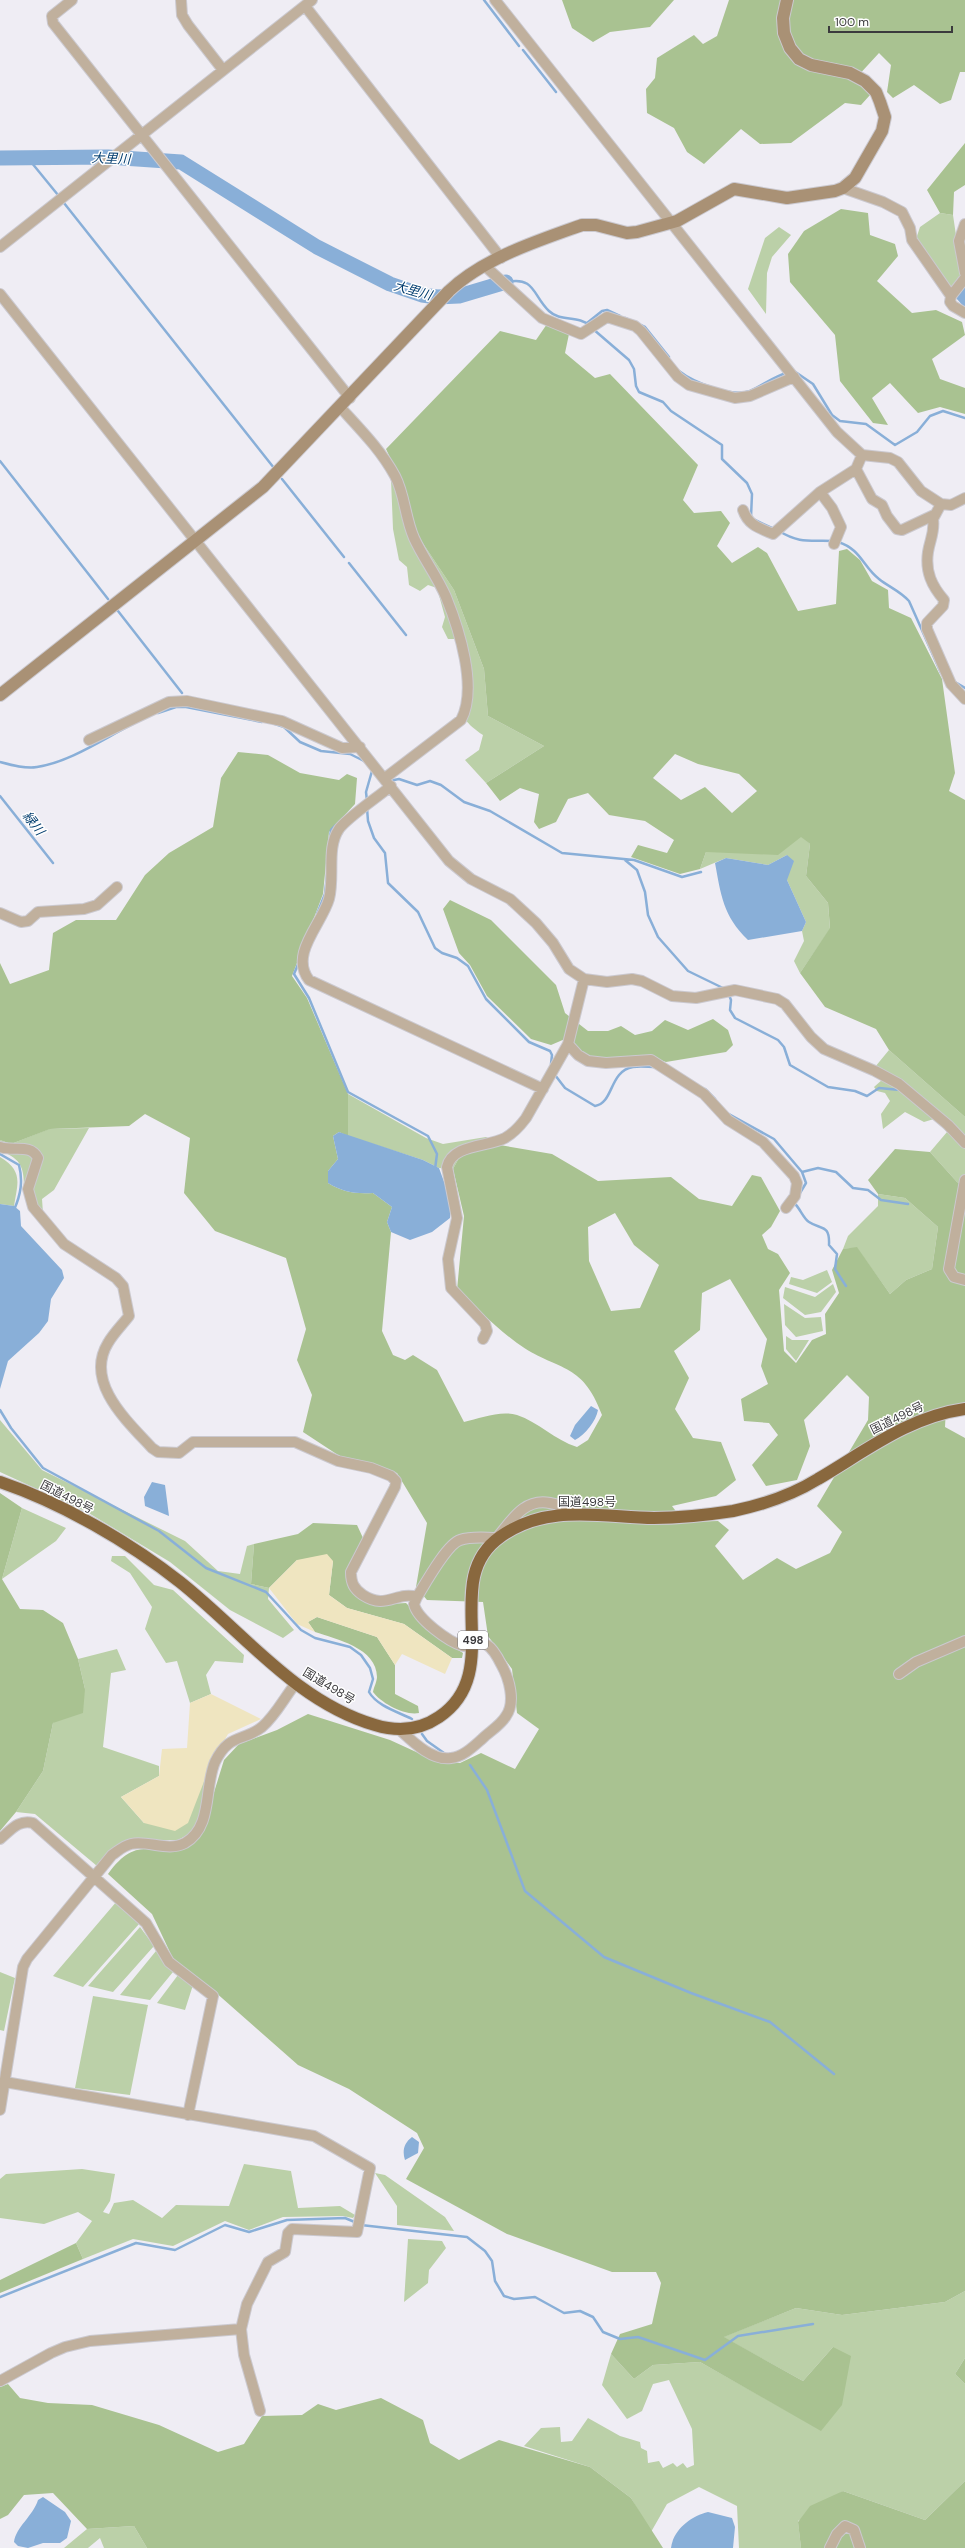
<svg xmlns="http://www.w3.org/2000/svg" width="965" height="2548" viewBox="0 0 965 2548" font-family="'DM Sans','Noto Sans JP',sans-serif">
	<rect width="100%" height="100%" fill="#efedf4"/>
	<path fill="#bbd0a8" d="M940,213l13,2 9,61 -11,12 -35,-49 4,-12z
		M779,227l12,8 -19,22 -5,16 -1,41 -18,-25 17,-51z
		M397,472l19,61 38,57 30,79 4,47 56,30 -58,37 -21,-23 14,-10 4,-15c-31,-21 -19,-27 -19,-59 0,-12 -6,-26 -9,-37h-7l-6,-12 3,-10 -8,-29 -9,-3 -8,6 -11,-6 -2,-18 -8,-7 -6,-31 -2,-50z
		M801,836l9,8 -4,32 22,27 2,26 -30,44 -6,-12 10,-20 -2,-10 4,-9 -19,-42v-25l-19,10 -42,-7 -26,11 6,-17 26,-1z
		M889,1050l76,67v70l-8,-5 -27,-30 17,-20 -13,-13 -10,3 -19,-10 -22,17 -2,-15 9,-13 -5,-8 -8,-2 -3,-4 9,-8 -8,-12z
		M348,1094l78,44 17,6 43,-7 14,8 -40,11 -7,13 -14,-1 -16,-8 -75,-24z
		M89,1128l-35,62 -12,9 1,14 -19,-22c0,-22 -1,-32 -24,-40v-11l11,4 38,-15z
		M0,1157c23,14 18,25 14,49l-14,-2z
		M878,1194l27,4 33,29 -6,42 -26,11 -16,14 -33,-46 -14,1 5,-13 30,-30z
		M827,1270l5,12 -15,11 -28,-9 2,-7 12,3z
		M833,1284l3,8 -15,20 -16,3 -22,-17 2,-11 30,10z
		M784,1304l21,14 16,-1 2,14 -27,6 -11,-12z
		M786,1336l6,4h17l-13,21 -10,-12z
		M0,1420l42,50 143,71 33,30 22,3 7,-28 7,-2 -3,40 18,4 -1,11 26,31 -11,8 -53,-28 -60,-48 -83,-50 -87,-40z
		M22,1508l44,20 -10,13 -54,38z
		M112,1556h13l29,29 19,5 71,65 -1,8 -28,-2 -9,14 5,19 -21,9 -13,-42 -11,2 -21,-34 7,-22 -22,-34 -19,-12z
		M117,1649l9,21 -15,3 -8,74 56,19v10l-38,21 23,26 66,-57 -12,56 -5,10 -15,8h-44l-37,26 -62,-52 -19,-2 27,-41 10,-48 32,-34 -7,-30z
		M117,1901l22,23 -56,63 -30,-11z
		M140,1927l14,19 -41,46 -25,-6z
		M156,1951l17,21 -23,28 -30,-5z
		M0,1972l15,6 -11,53 -4,-1z
		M178,1975l15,10 -8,25 -28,-7z
		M93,1996l55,9 -18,90 -55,-7z
		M244,2164l47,7 7,37 42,-2 15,9 -2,3 -10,-2 -60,1 -34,13 -24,-9 -52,25 -40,-7 -50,20 -7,-16 16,-22 -14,-9 -34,12 -44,-6v-39l6,-5 76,-5 33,5 -5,27 -7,11 6,2 5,-11 19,-3 29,18 14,-13 53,1z
		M375,2173l10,2 60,42 9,14 -57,-6v-19z
		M408,2239l34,2 4,7 -17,22 -1,13 -24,19z
		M965,2291v67l-10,16 10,10v97l-40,39 -82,-29 -45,30 3,27h-62l-2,-42 -38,-19 -32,17 -16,28 -20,-34 -41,-31 -66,-21 17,-18 19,-1 1,15 11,-1 16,-23 32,18 20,6 1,6 6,3 1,12 11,-2 4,7 10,-5 4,4 6,-4 4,5 7,-3 -2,-36 -23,-49 -16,4 -11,27 -15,8 -25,-34 9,-31 23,25 19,-14 47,-3 121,68 12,-83 -30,34 -80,-44 73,-29 46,7 103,-13z
		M134,2526l13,22h-43l-4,-10 -12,10h-24l23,-19z"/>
	<path fill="#a9c291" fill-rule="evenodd" d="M562,0h112l-24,27 -40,5 -17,10 -21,-14z
		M729,0h236v72h-5l-9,28 -11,4 -26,-19 -21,13 -6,-6 4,-27 -12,-12 -23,25 14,17 -9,10 -16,-2 -54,40 -31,1 -19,-15 -37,35 -17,-12 -13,-24 -27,-15 -1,-24 9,-11 2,-20 37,-23 9,9 14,-8z
		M965,143v42l-11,7 -1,23 -13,-2 -13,-23z
		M841,209l27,4 2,22 25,9 3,12 -21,25 35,32 24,-3 26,12 3,13 -33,24 8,20 25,9v26l-25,-7 -22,6 -28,-30 -18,15 16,27 -15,-2 -33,-42 -5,-46 -45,-53 -2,-28 16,-23z
		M547,324l22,10 -4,19 30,25 15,-4 88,91 -15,35 11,13 27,-2 9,12 -13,23 15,17 26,-16 9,6 31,58 38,-7 3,-53 8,-2 13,11 12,21 16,9 1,18 22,10 31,61 13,94 -6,18 16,9v317l-76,-67 -13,-21 -51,-22 -25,-34 30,-45 -2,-25 -22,-27 4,-32 -9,-7 -23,18 -72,-3 -6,17 -20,5 -49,-17 7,-12 29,8 7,-13 -29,-19 -36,-6 -21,-22 -20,6 -12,23 -17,7 -5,-7 5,-28 -19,-6 -20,13 -14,-18 58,-37 -56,-30 -4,-47 -30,-79 -38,-57 -19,-61 -11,-23 114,-118 36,9zM675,754l23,10 41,10 18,17 -25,22 -27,-26 -24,13 -28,-22z
		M238,752l30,3 32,18 39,7 8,-6 10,4 -2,26 -26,28 -6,62 -31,82 15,22 41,96v42l-9,-4 -6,4 5,23 -10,12v12c15,9 26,11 45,10l19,14 -5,15 4,10 -9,99 11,24 12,5 8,-5 24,15 27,52c16,-4 37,-12 53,-7 21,7 38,25 60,32l11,-7 14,-25c-20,-55 -45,-43 -85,-72 -22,-16 -41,-36 -60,-53l7,-74 -11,-47 7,-13 40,-11 52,9 46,27 73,-4 28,22 33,7 20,-31 9,2 19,34 -9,16 -9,8 6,14 10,5 12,19 -11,17 5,61 12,12 16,-23 14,-6 -1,-20 14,-21 -7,-23 11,-21 14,-2 33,47 16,-14 26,-11 6,-42 -33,-29 -27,-4 -10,-14 27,-31 35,3 27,30 8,5v217l-19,3 -1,20 20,11v853l-20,11 -103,13 -46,-7 -72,29 79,44 30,-34 18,9 -9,49 -21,26 -121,-69 -47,3 -19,14 -23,-25 9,-20 32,-10 9,-41 -5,-11h-44l-105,-38 -101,-55 18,-31 -7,-15 -68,-44 -51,-24 -84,-74 -38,-26 -24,-51 -44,-40c23,-32 35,-25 70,-24l25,-22 21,-68 15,-16 38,-14 31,-16 82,26 48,22 22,1 21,-10 34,16 24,-40 -22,-16 -5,-44 -24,-33 -5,-34 -56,-2 -11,-13 11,-64 -30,-50 -56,-16 -38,-25 9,-37 -15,-35 9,-31 -20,-71 -71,-27 -31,-38 6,-55 -45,-24 -16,12 -79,3 -39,15 -11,-4v-177l10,21 39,-14 4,-37 23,-13h40l29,-45 24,-22 44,-26 8,-49zM615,1213l19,32 25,20 -19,43 -29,3 -22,-50 -1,-34zM730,1279l37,60 -6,27 7,18 -27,15 3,22 25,2 9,12 -26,30 14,21 31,-6 13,-34 -6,-26 43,-45 22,22 -1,23 -51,86 25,26 -12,21 -34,16 -19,-11 -34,22 -28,-34 14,-16 -11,-9 -34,1 -12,-16 44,-10 20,-16 -15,-38 -28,-4 -18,-29 14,-31 -15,-27 26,-21 2,-37z
		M450,900l41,20 65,65 9,28 23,18h20l13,-5 14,9 17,-4 13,-11 23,10 25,-11 15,11 5,15 -7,7 -60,10 -14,-5 -48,4 -26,-8 -13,-14 -14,6 -20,-6 -44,-43 -17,-31 -11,-12 -16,-44z
		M0,1493l22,15 -20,71 18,30 23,1 20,13 15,36 7,30 -2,24 -30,10 -10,48 -27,41 -16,19z
		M313,1523l44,2 6,13 -17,34 3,16 22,17 35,-2 38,38 19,12 -1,5h-10l-48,-34 -57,-16 -18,-13 4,-34 -36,-1 -28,28 -18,-4 3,-40 44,-10z
		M317,1617l60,20 18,28v29l23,12 1,7c-14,3 -38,-10 -46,-21 1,-5 4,-11 4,-15 0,-29 -41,-38 -62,-45l-7,-10z
		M76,2243l7,16 -83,34v-13z
		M965,2358v26l-10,-10z
		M8,2384l12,14 28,5 44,2 67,20 59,27 26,-8 18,-28 40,-1 16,-11 18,6 45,-12 42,22 7,23 29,17 40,-20 91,27 41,31 32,50h-516l-13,-22 -47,3 -34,-36 -29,2 -16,20 -8,4v-132z
		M965,2481v67h-164l-3,-26 12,-16 33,-15 82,29z"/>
	<path fill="#efe5c0" d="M327,1554l6,7 -4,34 18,13 57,16 48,34 -7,16 -43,-20 -7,11 -18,-28 -60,-20 -9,5 7,10 -18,-8 -28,-36 28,-28z
		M211,1694l50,25 -33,15 -18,32 -22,57 -13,8 -31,-8 -23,-26 38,-21 3,-27 25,-1 3,-45z"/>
	<path fill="#89afd8" d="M965,287v21l-9,-10z
		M787,855l7,6 -7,19 19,42 -4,9 -54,9c-25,-24 -27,-45 -33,-77l11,-5 42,7z
		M339,1132l84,28 16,8 12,33 -1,17 -18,14 -22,8 -19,-8 -4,-10 5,-15 -19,-14c-19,1 -30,-1 -45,-10v-12l10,-12 -5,-23z
		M0,1204l14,2 6,5 1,15 41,44 2,8 -13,21 -3,22 -9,12 -31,28 -8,28z
		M591,1406l7,4c-2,11 -13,25 -23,30l-5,-4 5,-11z
		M152,1482l13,3 4,31 -24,-10 -1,-9z
		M412,2137l7,5 -1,11 -13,7c-3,-9 -1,-17 7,-23z
		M43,2497l22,15 6,9 -4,17 -7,5h-17l-15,5 -10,-2 -4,-4c2,-15 19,-26 24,-42z
		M708,2512l24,6 3,9 -2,21h-62c2,-18 20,-32 37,-36z"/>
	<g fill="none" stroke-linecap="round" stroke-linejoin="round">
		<path stroke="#89afd8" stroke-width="2.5" d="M484,0l35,46
			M523,50l33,42
			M27,157l31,38
			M64,203l210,265
			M507,282c28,-6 26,14 42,29 11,11 30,4 41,15
			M625,318l20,9 24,30
			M587,323l15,-12 5,-1 13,6
			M593,329l36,31 5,9 2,17 3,6 24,10 8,9 51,34v14l25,24 5,11 -1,23
			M679,371c14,11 53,27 71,20 12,-5 24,-15 37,-18
			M794,371l19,13 19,31 8,6 26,3 29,21 22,-13 13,-16 13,-5 22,7
			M0,461l108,138
			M282,479l62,78
			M755,520l19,9
			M779,531c21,13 31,9 54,10
			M838,542c23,7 25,25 41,37 10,8 21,12 30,22l32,72
			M349,563l57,72
			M118,611l64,82
			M955,682l10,6
			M158,713l18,-6h10l76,15
			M275,724l9,3 16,15 21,9 29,3 14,7
			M0,762c11,3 25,7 37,5 33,-5 66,-28 96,-43
			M389,781l10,-2 18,6 13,-4 11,4 23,17 26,9 72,42 72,7 48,17 19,-5
			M0,796l53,67
			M367,801l-1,-9 6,-21
			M367,808l1,13 6,17 11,15 3,30 30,29 17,36 7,5 15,5 11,8 18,33 43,43 21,9 2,4 -1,9
			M330,838l1,-8 5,-5
			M625,860l12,10 8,22 3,23 10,22 30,34 37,18
			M317,914l8,-20 2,-19
			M299,962l-5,12 15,24 39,94 80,44 9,18 -2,15
			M729,995l2,5 -1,10 5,8 43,22 6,7 6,18 38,22 27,4 12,5 12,-8 21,2
			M555,1075l10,13 30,18c19,-3 14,-35 38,-39 7,-1 16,0 23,0
			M705,1089l10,10
			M727,1113l47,26 28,33 16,-4 18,4 17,16 15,2 13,10 27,4
			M0,1154l19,11c4,16 2,29 -5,45
			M800,1193l6,-10 -4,-11
			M796,1205c4,4 8,14 13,17 12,8 21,2 20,23l8,9 -2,15 11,17
			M0,1410l11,18 32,40 116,63 47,37 60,24 35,38 14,8 35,9 11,8 9,13 3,11 -4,13c8,14 29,20 43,27
			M422,1734l5,7 17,12
			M470,1765l17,25 38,101 79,66 87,36 79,29 64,52
			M361,2225l106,12 18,14 7,10 3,20 9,15 10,3 21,-2 29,16 16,-2 13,6 10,15 17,7 18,-2 67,23 33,-24 75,-12
			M0,2297l136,-54 39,7 50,-25 24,7 38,-12 58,-2 12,5"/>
		<path stroke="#89afd8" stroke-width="15" d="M0,158l108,-1 73,5 136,85 73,37 32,11 15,2 22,-1 47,-14"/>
		<g stroke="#cbc9cf" stroke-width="12">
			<path id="street" d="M72,0l-20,16 1,7 297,375
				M181,0l1,15 6,10 35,45
				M495,0l342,432 25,23 28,3 8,4 23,29 20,13 10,1 14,-7
				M305,6l196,252
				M843,188l40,14 19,10 8,16 2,12 39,56
				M965,224l-6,17 6,32
				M0,247l312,-247
				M485,266l57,52 39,16 26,-17 28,9 6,5 37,46 11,8 46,13 15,-2 44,-19
				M965,278l-14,18 -1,6 3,4 12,7
				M0,294l449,567 22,18 39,20 26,24 17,20 16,26 15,10 23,3 25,-3 10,2 30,15 24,2 39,-8 42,9 8,5 26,33 13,12 51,22 24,13 49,41 17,18
				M340,407c20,22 41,43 55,69 10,19 10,42 19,62 9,20 23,38 32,59 13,32 32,91 15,123l-76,58
				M856,469l16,30 10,6 5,11 10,13 5,1 32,-15
				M820,492l12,16 9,19 -7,17
				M941,504l-8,15c2,13 -3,20 -5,33 -3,20 4,34 16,48l-1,6 -16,17v6l24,55 14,15
				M743,510c5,15 16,18 30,24l47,-42 36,-23 6,-14
				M89,740l80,-38 18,-1 95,20 60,27 18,-1
				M391,786c-13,11 -43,31 -52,43 -13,19 -4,48 -10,70 -7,25 -40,55 -20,81l234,109
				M0,913l21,9 7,-1 10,-9 46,-3 13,-4 20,-18
				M568,1044l10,11 10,6 18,2 45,-3 53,34 24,26 35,22 31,34 3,7 -2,13 -9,12
				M0,1147c14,5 30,-4 38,11l-10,31 5,18 31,37 52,34 7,8 6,30c-7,9 -16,18 -21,27 -24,39 19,78 44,105l6,4 21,1 14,-11h102l43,19 33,7 20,8 5,5 -1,6 -44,85c0,11 3,17 12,23 23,15 33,-4 54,2
				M965,1180l-16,89 5,8 11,3
				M483,1339l4,-8 -2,-7 -34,-36 -3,-29 9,-41 -10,-51c5,-23 41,-20 58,-29 9,-5 15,-12 21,-20l42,-74 16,-65
				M899,1674l17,-12 49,-21
				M400,1730c13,12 32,31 51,28 12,-1 23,-12 31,-19 7,-7 19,-14 24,-23 10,-14 3,-38 -5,-52 -3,-6 -9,-16 -14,-19 -8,-4 -16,3 -24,1 -14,-4 -46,-27 -49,-42l3,-7c8,-13 30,-53 43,-57 12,-4 25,-2 37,-2 15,-18 27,-40 53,-35 10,2 15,3 22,10
				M0,1839c11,-9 19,-20 33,-16l113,100 23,39 44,34 -25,119
				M5,2082l309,54 56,32 -13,64 -65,-3 -4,4 -3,19 -17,10 -21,42 -6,25
				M0,2110l23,-143 4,-8 85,-104c6,-4 11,-9 19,-11 17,-4 37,8 54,-1 28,-16 19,-56 30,-81 14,-29 28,-20 47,-35 14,-12 22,-29 34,-44
				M0,2381l51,-28 14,-6 25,-6 151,-12 3,26 16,56
				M830,2548l7,-14 8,-8 9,4 6,18"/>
		</g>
		<g stroke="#cbc9cf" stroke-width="14">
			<path id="secondary" d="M0,695l263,-208 186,-196c35,-33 88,-50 133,-66h14l31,8 10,-1 40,-11 57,-32 53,9 48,-7 8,-3 12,-10 27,-47 3,-14 -5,-15 -4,-10 -11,-11 -15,-8 -39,-8 -12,-6 -9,-11 -6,-15 -1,-15 4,-18"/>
		</g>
		<g stroke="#cbc9cf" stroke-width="14">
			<path id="highway" d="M0,1482c62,21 129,60 180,100 63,50 116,120 195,143 23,7 45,5 64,-8 68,-46 -1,-136 61,-180 47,-34 101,-20 154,-19 26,0 53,-3 79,-7 29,-6 59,-16 85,-32 48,-28 90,-62 147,-70"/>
		</g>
		<use href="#street" stroke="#c0b09d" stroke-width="10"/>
		<use href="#secondary" stroke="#a99175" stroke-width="12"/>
		<use href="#highway" stroke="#89683e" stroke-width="12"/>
	</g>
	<g text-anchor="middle" stroke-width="3" stroke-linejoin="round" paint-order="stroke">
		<rect fill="#fff" stroke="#767577" stroke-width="1" x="458" y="1631" width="30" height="18" rx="3"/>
		<g font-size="11" font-weight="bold" fill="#3b3a3d">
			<text x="473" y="1644">498</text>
		</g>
		<g font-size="12" fill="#3b3a3d" stroke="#fff">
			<text transform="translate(897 1418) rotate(-26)" y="4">国道498号</text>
			<text transform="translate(67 1497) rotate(27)" y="4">国道498号</text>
			<text x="587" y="1506">国道498号</text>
			<text transform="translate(329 1686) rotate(31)" y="4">国道498号</text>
		</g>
		<g font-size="13" font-style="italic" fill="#003c6e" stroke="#fff">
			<text transform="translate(111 158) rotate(2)" y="5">大里川</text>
			<text transform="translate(413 290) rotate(16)" y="5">大里川</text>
			<text transform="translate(34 823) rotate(52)" y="5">緑川</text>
		</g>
	</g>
	<path d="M829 26v6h123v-6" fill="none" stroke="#3b3a3d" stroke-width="2"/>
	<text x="835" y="26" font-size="12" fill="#3b3a3d" stroke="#ffffff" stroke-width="3" paint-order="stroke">100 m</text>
</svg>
